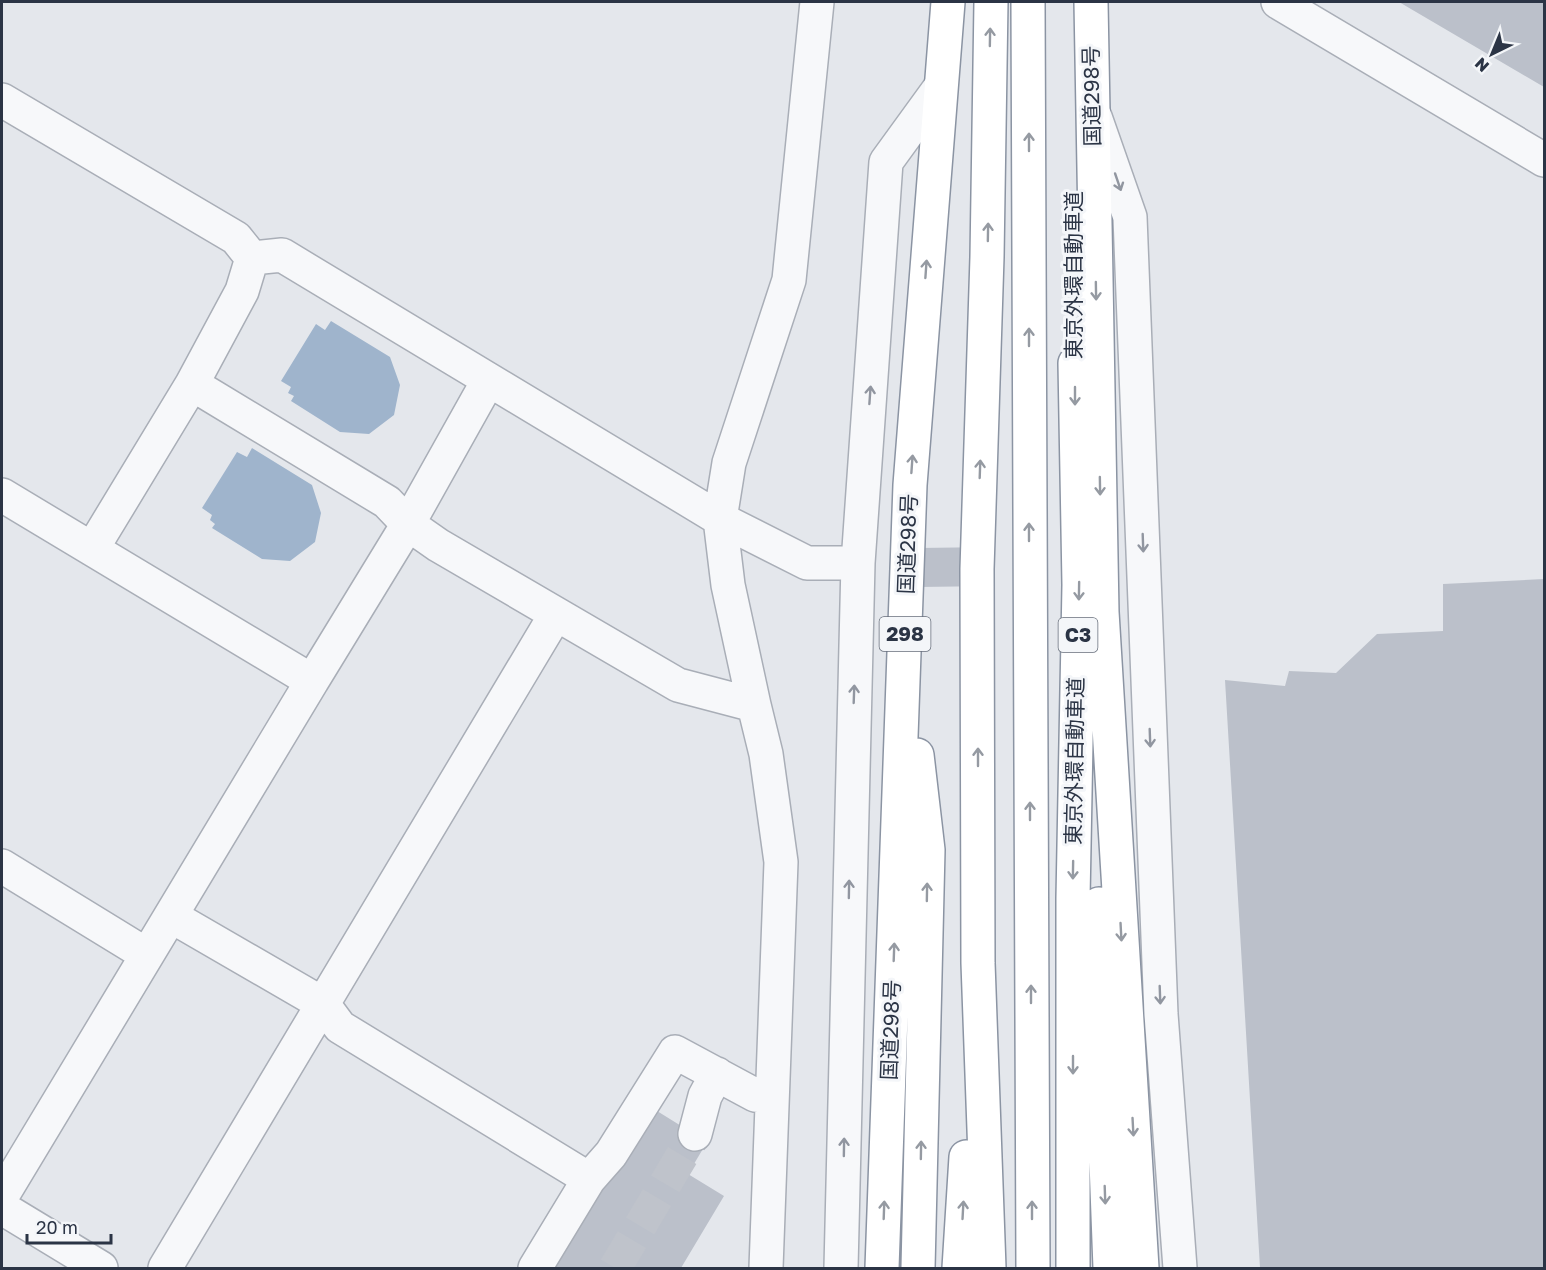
<svg xmlns="http://www.w3.org/2000/svg" width="1546" height="1270" viewBox="0 0 1546 1270" font-family="'Golos Text','Noto Sans JP',sans-serif">
	<rect width="100%" height="100%" fill="#e4e7ec"/>
	<path fill="#9fb4cc" d="M331,321l59,36 10,28 -6,30 -25,19 -29,-2 -49,-31 3,-5 -6,-3 3,-6 -10,-6 35,-57 9,6z
		M252,448l60,37 9,28 -6,29 -25,19 -28,-2 -50,-31 3,-4 -5,-4 2,-5 -10,-7 35,-56 10,5z"/>
	<path fill="#bbc0ca" d="M1399,2h145v85z
		M994,547v39l-75,1 -1,-39z
		M1544,579v689h-284l-35,-588 60,6 4,-15 47,2 41,-39 66,-3v-47z
		M649,1106l58,36 -19,32 36,22 -43,72h-129z"/>
	<g fill="none" stroke-linecap="round" stroke-linejoin="round">
		<path stroke="#bfc3cb" stroke-width="33" stroke-dasharray="33 16" stroke-linecap="butt" d="M615,1268l80,-134"/>
		<g stroke="#a9aeb7" stroke-width="36">
			<path id="minor" d="M1278,2l266,158
				M2,100l234,138 16,20 30,-3 438,264 87,44h51
				M1095,117l35,100 31,797 19,254
				M252,258l-10,33 -50,93 195,118 21,22 30,21 240,140 76,20 -26,-120 -8,-66 9,-56 60,-183 28,-278
				M2,495l310,186 96,-157 80,-143
				M92,549l100,-165
				M754,705l12,49 15,108 -15,406
				M2,866l145,89
				M171,916l152,88 17,23 249,152 22,-25 64,-102 80,43 17,2
				M695,1134l10,-38 12,-22
				M2,1196l310,-515
				M2,1208l99,60
				M165,1268l391,-654
				M535,1268l54,-89
				M841,1268l17,-705 28,-401 53,-73"/>
		</g>
		<g stroke="#8b94a3" stroke-width="36">
			<path id="highway" d="M1028,2l5,1266
				M1091,2l11,610 40,656
				M917,755l11,95 -10,418
				M1099,904l1,98 10,266
				M882,1268l28,-783 38,-483
				M959,1268l7,-111
				M989,1268l-11,-305 -1,-394 10,-312 4,-255
				M1073,1268v-370l6,-313 -4,-222"/>
		</g>
		<use href="#minor" stroke="#f7f8fa" stroke-width="33"/>
		<use href="#highway" stroke="#fff" stroke-width="33"/>
	</g>
	<defs><path id="oneway-shaft" d="M-6 0H5M1.5-3L5.5 0L1.5 3" fill="none" stroke-width="1.6" stroke-linecap="round" stroke-linejoin="round" transform="scale(1.5)"/></defs>
	<g stroke="#959aa2">
		<use href="#oneway-shaft" transform="translate(990 37) rotate(-89)"/>
		<use href="#oneway-shaft" transform="translate(1029 142) rotate(-90)"/>
		<use href="#oneway-shaft" transform="translate(988 232) rotate(-89)"/>
		<use href="#oneway-shaft" transform="translate(926 269) rotate(-86)"/>
		<use href="#oneway-shaft" transform="translate(1096 291) rotate(89)"/>
		<use href="#oneway-shaft" transform="translate(1029 337) rotate(-90)"/>
		<use href="#oneway-shaft" transform="translate(1075 396) rotate(90)"/>
		<use href="#oneway-shaft" transform="translate(912 464) rotate(-86)"/>
		<use href="#oneway-shaft" transform="translate(980 469) rotate(-88)"/>
		<use href="#oneway-shaft" transform="translate(1100 486) rotate(89)"/>
		<use href="#oneway-shaft" transform="translate(1029 532) rotate(-90)"/>
		<use href="#oneway-shaft" transform="translate(1079 591) rotate(91)"/>
		<use href="#oneway-shaft" transform="translate(978 757) rotate(-90)"/>
		<use href="#oneway-shaft" transform="translate(1030 811) rotate(-90)"/>
		<use href="#oneway-shaft" transform="translate(1073 870) rotate(91)"/>
		<use href="#oneway-shaft" transform="translate(927 892) rotate(-89)"/>
		<use href="#oneway-shaft" transform="translate(1121 932) rotate(87)"/>
		<use href="#oneway-shaft" transform="translate(894 952) rotate(-88)"/>
		<use href="#oneway-shaft" transform="translate(1031 994) rotate(-90)"/>
		<use href="#oneway-shaft" transform="translate(1073 1065) rotate(90)"/>
		<use href="#oneway-shaft" transform="translate(1133 1127) rotate(87)"/>
		<use href="#oneway-shaft" transform="translate(921 1150) rotate(-89)"/>
		<use href="#oneway-shaft" transform="translate(1105 1195) rotate(88)"/>
		<use href="#oneway-shaft" transform="translate(884 1210) rotate(-88)"/>
		<use href="#oneway-shaft" transform="translate(963 1210) rotate(-87)"/>
		<use href="#oneway-shaft" transform="translate(1032 1210) rotate(-90)"/>
	</g>
	<g stroke="#9196a0">
		<use href="#oneway-shaft" transform="translate(1118 182) rotate(71)"/>
		<use href="#oneway-shaft" transform="translate(870 395) rotate(-86)"/>
		<use href="#oneway-shaft" transform="translate(1143 543) rotate(88)"/>
		<use href="#oneway-shaft" transform="translate(854 694) rotate(-88)"/>
		<use href="#oneway-shaft" transform="translate(1150 738) rotate(88)"/>
		<use href="#oneway-shaft" transform="translate(849 889) rotate(-89)"/>
		<use href="#oneway-shaft" transform="translate(1160 995) rotate(88)"/>
		<use href="#oneway-shaft" transform="translate(844 1147) rotate(-89)"/>
	</g>
	<g text-anchor="middle" stroke-width="6" stroke-linejoin="round" paint-order="stroke">
		<g fill="#f4f6f9" stroke="#676e7b" stroke-width="1.5">
			<rect x="879.5" y="617" width="51" height="34" rx="4.5"/>
			<rect x="1058.5" y="618" width="39" height="34" rx="4.5"/>
		</g>
		<g font-size="20" font-weight="bold" fill="#2b3445">
			<text x="905" y="641">298</text>
			<text x="1078" y="642">C3</text>
		</g>
		<g font-size="21" fill="#2b3445" stroke="#f4f6f9">
			<text transform="translate(1092 96) rotate(-91)" y="7">国道298号</text>
			<text transform="translate(1074 275) rotate(-90)" y="7">東京外環自動車道</text>
			<text transform="translate(908 544) rotate(-88)" y="7">国道298号</text>
			<text transform="translate(1075 761) rotate(-89)" y="7">東京外環自動車道</text>
			<text transform="translate(891 1030) rotate(-88)" y="7">国道298号</text>
		</g>
	</g>
	<rect width="1546" height="1270" fill="none" stroke="#2b3445" stroke-width="6"/>
	<g transform="translate(1492 54) rotate(223)" stroke="#f4f6f9" stroke-width="4.5" paint-order="stroke">
	<path d="M0-4.5L10 22L0 15L-10 22Z" fill="#2b3445"/>
	<text y="-9" font-size="16" font-weight="bold" text-anchor="middle" fill="#2b3445">N</text>
	</g>
	<path d="M27 1234v9h84v-9" fill="none" stroke="#2b3445" stroke-width="3"/>
	<text x="36" y="1234" font-size="18" fill="#2b3445" stroke="#f4f6f9" stroke-width="4.5" paint-order="stroke">20 m</text>
</svg>
